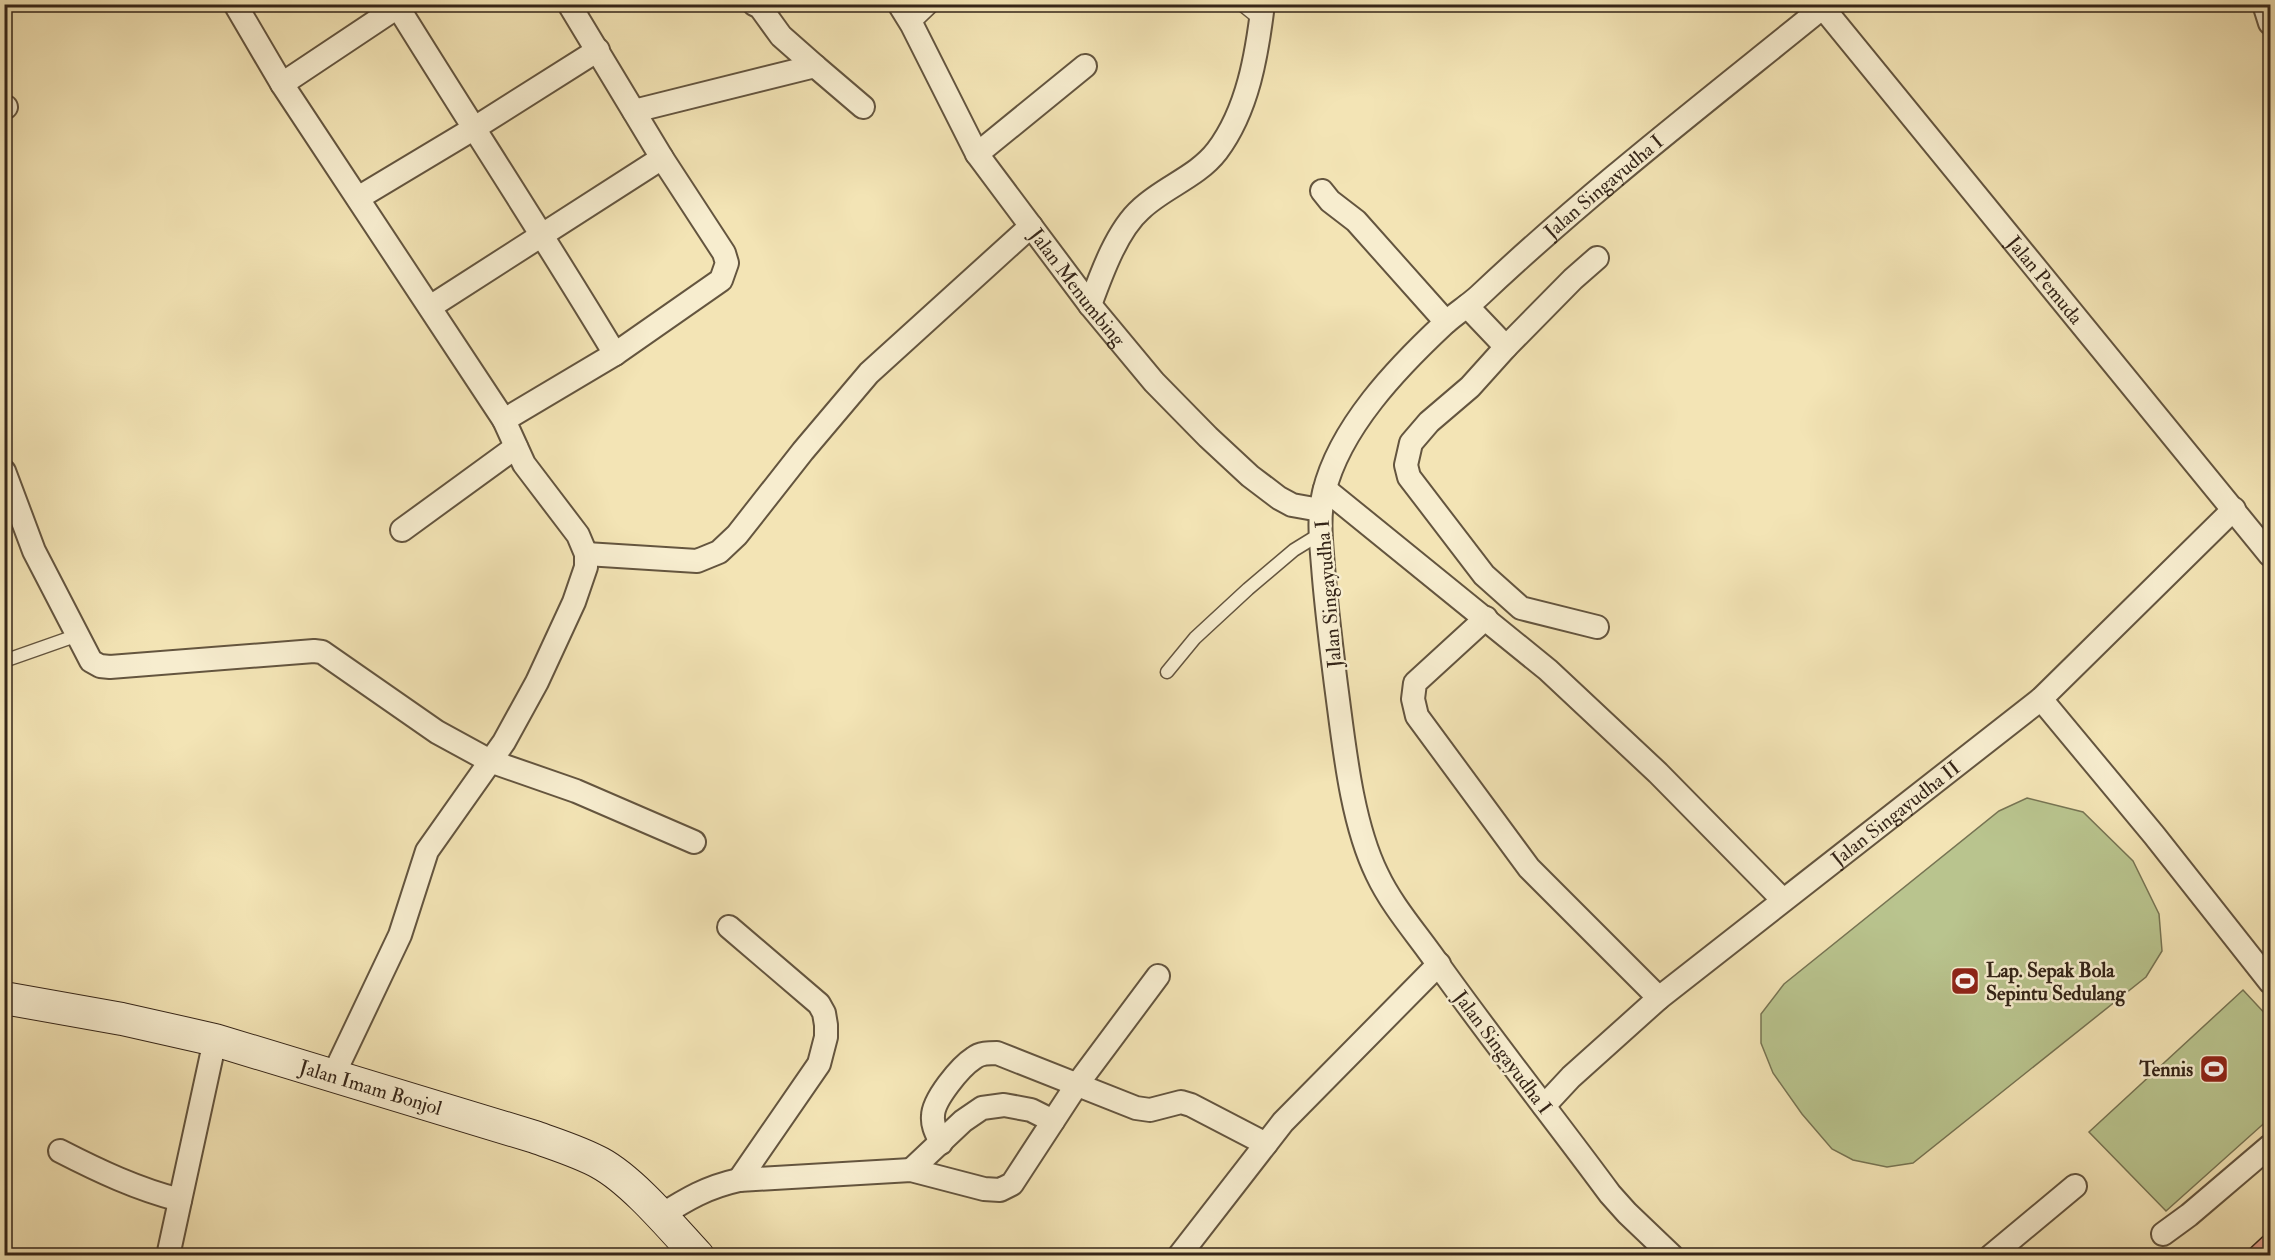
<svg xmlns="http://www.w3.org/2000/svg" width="2275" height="1260" viewBox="0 0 2275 1260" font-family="'IM FELL Double Pica',serif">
	<rect width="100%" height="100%" fill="#f3e4b5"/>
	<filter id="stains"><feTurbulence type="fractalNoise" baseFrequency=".00333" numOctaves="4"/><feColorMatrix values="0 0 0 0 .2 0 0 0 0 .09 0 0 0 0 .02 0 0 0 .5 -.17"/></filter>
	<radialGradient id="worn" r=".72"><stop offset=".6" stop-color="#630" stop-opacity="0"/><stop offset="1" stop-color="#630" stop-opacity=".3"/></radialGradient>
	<path fill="#b9c48e" stroke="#777453" stroke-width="1.5" d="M2027,798l56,14 50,49 26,53 3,37 -16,26 -233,186 -26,4 -34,-7 -21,-11 -30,-35 -29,-41 -12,-30v-29l23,-30 215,-173z
		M2243,990l27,29v99l-104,93 -77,-79z"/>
	<path fill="#e6a38f" stroke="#352518" stroke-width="1.5" d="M2271,1229v27h-29z"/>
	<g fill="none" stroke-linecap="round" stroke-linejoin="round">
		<g stroke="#64553f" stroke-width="15">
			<path id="lane" d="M1241,4l20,16
				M912,25l22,-21
				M4,661l74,-26
				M1167,672l28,-34 53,-49 46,-39 26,-16"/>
		</g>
		<g stroke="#64553f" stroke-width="26">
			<g id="street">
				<path d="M235,4l47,80 222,336"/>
				<path d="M396,4c73,118 148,232 219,350"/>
				<path d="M754,4l6,3 21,29 34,30"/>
				<path id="s1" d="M899,4l13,21 65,129 113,151 64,77 54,55 42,39 29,22 13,7 28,5"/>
				<path id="s2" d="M1820,4l450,551"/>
				<path d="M2264,4l6,19"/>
				<path d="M282,84l120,-80"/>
				<path d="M4,108l2,-1"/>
				<path d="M634,111l181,-45 48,41"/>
				<path d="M977,154l108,-88"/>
				<path d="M1322,191l8,10 26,20 90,101"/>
				<path d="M358,198l115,-69 125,-79"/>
				<path d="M1090,305c11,-30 27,-75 51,-96 23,-22 56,-32 76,-58 31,-41 40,-97 46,-147"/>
				<path d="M1467,306l39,41 -36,40 -41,35 -18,21 -5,22 3,12 75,98 37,33 76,19"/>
				<path d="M430,307l232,-149"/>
				<path d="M1506,347l67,-68 24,-21"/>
				<path d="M4,471l30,80 57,110 9,5 10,1 204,-16 8,1 115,80 53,29 86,30 118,51"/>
				<path d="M1325,489l223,181 110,103 125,127"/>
				<path d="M402,530l114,-83"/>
				<path d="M586,554l111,7 22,-9 18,-17 66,-84 66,-78 162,-147"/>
				<path d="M1486,618l-71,65 -2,16 4,17 112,152 130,130"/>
				<path d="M2041,699l113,136 116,147"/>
				<path d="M729,927l90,77 5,9 2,12v12l-7,27 -80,116"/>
				<path d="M332,1078l68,-143 27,-84 77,-109 33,-60 37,-80 12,-35v-13l-8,-19 -54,-71 -20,-44 111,-66 106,-74 6,-17 -3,-10 -62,-95 -93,-154"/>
				<path id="s3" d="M1544,1106l27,-29 88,-79 382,-299 193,-190"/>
				<path d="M941,1143c-4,-9 -9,-17 -8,-27 0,-16 27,-49 41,-58 6,-5 15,-5 23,-5l139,55 14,2 31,-8 10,3 75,39"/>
				<path d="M60,1151c39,20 77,38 120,49"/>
				<path d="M911,1170l52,-49 19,-13 22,-3 27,5 22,11"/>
				<path d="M660,1216c27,-17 47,-29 79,-36l172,-10 73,19 16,1 12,-6 64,-98 82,-110"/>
				<path d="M2163,1234l26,-19 81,-69"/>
				<path d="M168,1256l47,-216"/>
				<path d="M1179,1256l104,-134 156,-158"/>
				<path id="s4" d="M1672,1256l-45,-43 -17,-19c-56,-76 -115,-150 -170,-227 -21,-31 -47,-59 -63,-93 -26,-53 -33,-130 -41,-189 -5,-40 -10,-79 -13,-119 -2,-25 -5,-49 1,-74 16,-65 73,-124 120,-168 11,-10 24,-18 35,-28 109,-103 227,-194 343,-288"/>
				<path d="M1991,1256l84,-70"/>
			</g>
		</g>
		<g stroke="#352518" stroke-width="34">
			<g id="secondary">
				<path id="s5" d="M4,998l118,21 93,21 320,97c22,8 45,15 65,26 33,18 72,65 98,93"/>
			</g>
		</g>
		<use href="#lane" stroke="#f7edcf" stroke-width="12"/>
		<use href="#street" stroke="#f7edcf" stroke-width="22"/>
		<use href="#secondary" stroke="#f7edcf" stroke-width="32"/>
	</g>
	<defs>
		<g id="stadium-square" transform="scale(1.5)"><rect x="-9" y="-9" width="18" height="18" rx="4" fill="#8f2418" stroke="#f7edcf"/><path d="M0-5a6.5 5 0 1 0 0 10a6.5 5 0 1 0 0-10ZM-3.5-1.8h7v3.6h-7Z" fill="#fff"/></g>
	</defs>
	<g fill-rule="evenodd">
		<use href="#stadium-square" x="1965" y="981"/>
		<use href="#stadium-square" x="2214" y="1069"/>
	</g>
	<g text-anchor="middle" stroke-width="5" stroke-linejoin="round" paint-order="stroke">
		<g font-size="20" fill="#352518" stroke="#f7edcf">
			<text dy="7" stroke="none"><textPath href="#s4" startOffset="1292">Jalan Singayudha I</textPath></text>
			<text dy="7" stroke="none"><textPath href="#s2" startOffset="356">Jalan Pemuda</textPath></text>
			<text dy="7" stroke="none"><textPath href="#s1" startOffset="336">Jalan Menumbing</textPath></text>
			<text transform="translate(1328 594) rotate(-95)" y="7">Jalan Singayudha I</text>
			<text dy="7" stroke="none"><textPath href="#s3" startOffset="458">Jalan Singayudha II</textPath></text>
			<text transform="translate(1503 1052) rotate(53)" y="7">Jalan Singayudha I</text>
			<text dy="7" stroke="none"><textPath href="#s5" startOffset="378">Jalan Imam Bonjol</textPath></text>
		</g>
		<g font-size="20" font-weight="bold" fill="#352518" stroke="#f7edcf" text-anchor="start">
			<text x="1986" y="977">Lap. Sepak Bola<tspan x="1986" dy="23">Sepintu Sedulang</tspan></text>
			<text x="2193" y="1076" text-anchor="end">Tennis</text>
		</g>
	</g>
	<rect width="2275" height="1260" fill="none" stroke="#f3e4b5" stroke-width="24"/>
	<rect x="6" y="6" width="2263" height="1248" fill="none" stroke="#352518" stroke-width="3"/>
	<rect x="12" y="12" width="2251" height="1236" fill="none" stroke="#352518" stroke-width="1.5"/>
	<rect width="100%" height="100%" filter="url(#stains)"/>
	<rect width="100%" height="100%" fill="url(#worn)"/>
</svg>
